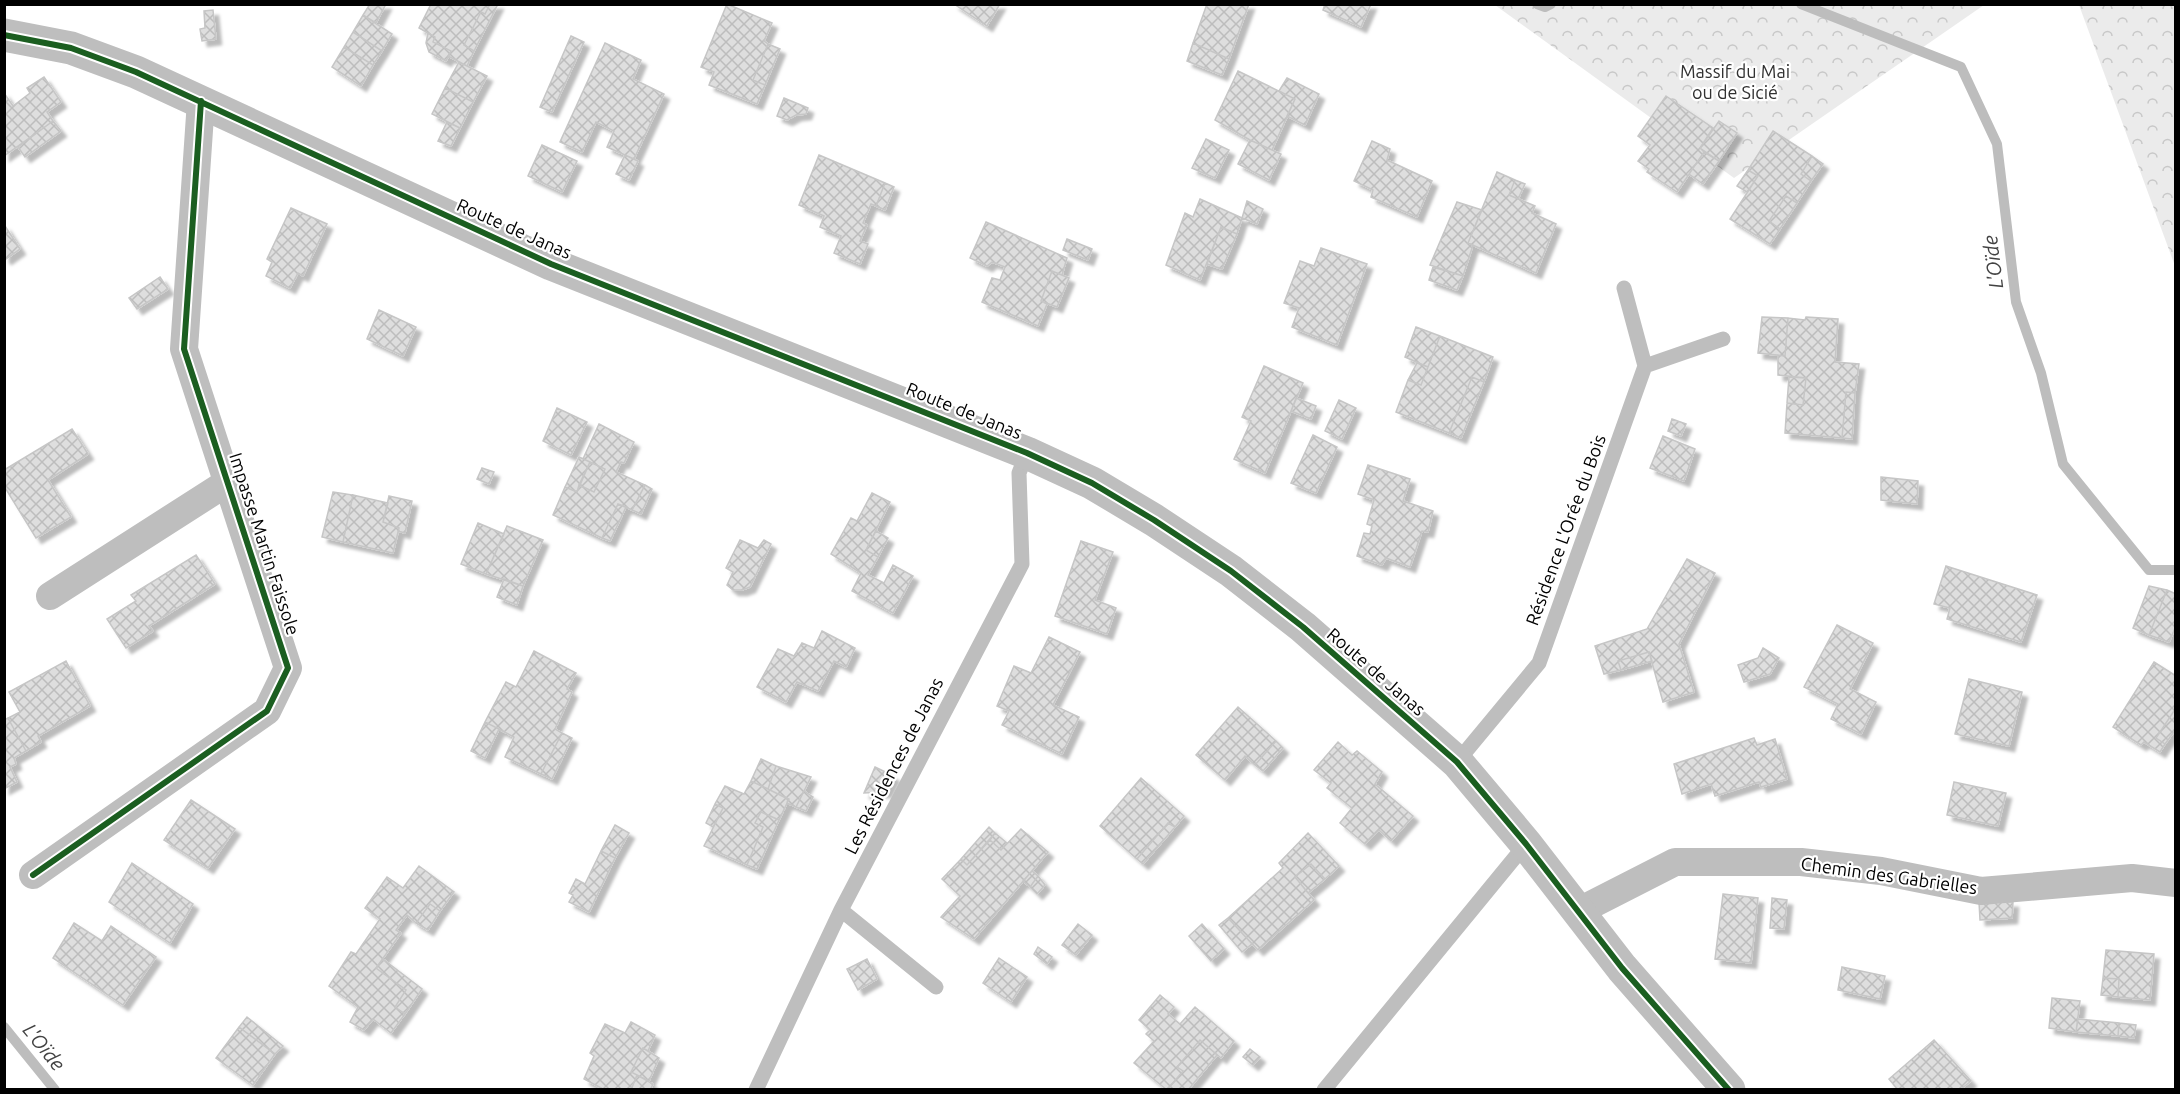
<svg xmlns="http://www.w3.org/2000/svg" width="2180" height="1094" viewBox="0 0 2180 1094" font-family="Ubuntu,sans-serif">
	<defs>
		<pattern id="forest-crowns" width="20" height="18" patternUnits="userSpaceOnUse" patternTransform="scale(1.5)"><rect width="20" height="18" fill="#ebebeb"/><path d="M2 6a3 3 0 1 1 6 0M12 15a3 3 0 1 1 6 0" fill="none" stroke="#c8c8c8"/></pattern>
		<pattern id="building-cross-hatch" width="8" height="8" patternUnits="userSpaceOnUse" patternTransform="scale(1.5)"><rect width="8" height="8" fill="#dedede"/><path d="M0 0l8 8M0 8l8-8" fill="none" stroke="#bdbdbd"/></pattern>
		<filter id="shadow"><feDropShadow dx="5.5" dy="5.5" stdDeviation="1.5" flood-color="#0004"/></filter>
	</defs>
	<rect width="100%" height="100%" fill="#fff"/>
	<path fill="url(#forest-crowns)" d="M1495,5h489l-250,173z
		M2079,5h96v261z"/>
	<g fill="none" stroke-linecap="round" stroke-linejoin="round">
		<path stroke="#bdbdbd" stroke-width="10" d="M1537,4l8,3 6,-3
			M1801,4l160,63 36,77 19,158 25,71 22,91 86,106h27
			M4,1027l51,63"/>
	</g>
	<path fill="url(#building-cross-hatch)" stroke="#c6c6c6" stroke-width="1.5" filter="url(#shadow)" d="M370,4h16l-10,19 -13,-8z
		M431,4h59l-5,10 -4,-2 -17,33 10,6 -7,15 -19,-10 3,-5 -18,-9 2,-5 -16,-9z
		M490,4h8l-24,47 -10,-6 17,-33 4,2z
		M727,4l45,19 -8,18 4,3 -15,36 12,5 -8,19 -48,-19 5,-13 -13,-5z
		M954,4h46l-13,22z
		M1207,4h42l-20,55 -36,-16z
		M1325,4h46l-10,23 -38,-17z
		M213,10l3,29 -14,2 -2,-12 5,-1 -1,-17z
		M363,15l29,19 -10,17 -29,-19z
		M353,32l29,19 -9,14 -29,-18z
		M428,33l7,4 -2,5 18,9 -5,10 -17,-9 -3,-9z
		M571,36l13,6 -32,70 -12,-5z
		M605,43l36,17 -8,19 31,15 -30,65 -27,-12 7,-16 -18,-9 -14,30 -22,-10z
		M1193,43l36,16 -7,16 -35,-14z
		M768,44l12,5 -15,36 -12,-5z
		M344,47l29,18 -12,21 -29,-19z
		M459,62l28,14 -14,26 -28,-14z
		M1238,71l57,28 -23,51 -22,-10 -35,-20z
		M44,77l17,25 -14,10 6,9 -49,35v-63l9,13 17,-13 -3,-5z
		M1287,78l32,16 -14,31 -18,-9 8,-17 -16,-8z
		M445,88l28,14 -13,26 -28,-14z
		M1666,96l47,32 -13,20 4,4 -27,40 -30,-20 2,-3 -11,-8 12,-16 -12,-9z
		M784,98l24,10 -2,6 -10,1 -9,5 -10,-4z
		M53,121l8,10 -36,26 -7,-10z
		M1719,121l18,12 -18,28 -19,-13z
		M447,122l13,6 -9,18 -13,-5z
		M1773,131l39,25 -11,18 10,7 -14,22 -11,-7 -17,25 11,8 -10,15 -40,-25 28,-43 -10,-6z
		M1206,139l23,11 -14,28 -23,-10z
		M1250,140l31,14 -12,26 -31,-16z
		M1372,141l18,8 -3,11 45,21 -15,36 -46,-20 2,-7 -19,-9z
		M542,145l35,16 -15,31 -34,-16z
		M1704,152l15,9 -16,23 -14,-10z
		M625,155l13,6 -9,19 -13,-6z
		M819,155l66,28 -9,23 -5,-2 -8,19 4,2 -7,16 8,3 -8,20 -26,-11 7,-17 -21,-9 4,-11 -25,-11z
		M1812,156l11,8 -12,17 -10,-7z
		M1748,170l10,6 -11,16 -10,-6z
		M1497,172l18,8 -6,15 26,11 -3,7 24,11 -20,49 -68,-30z
		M1515,180l10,4 -7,15 -9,-4z
		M885,183l9,4 -9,23 -9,-4z
		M1786,196l11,7 -17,26 -11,-8z
		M1200,199l42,19 -5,16 -16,-7 -21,53 -34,-15 19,-52 8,4z
		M1247,201l16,8 -6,15 -15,-6z
		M1457,202l25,8 -14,33 5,2 -10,31 -33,-11z
		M291,208l36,16 -24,52 -5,-3 -8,15 -24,-12 6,-14 -5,-3z
		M986,222l81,36 -5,17 -10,-4 -11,30 6,3 -9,22 -56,-24 10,-24 8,2 5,-13 -13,-5 -5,4 -17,-8z
		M5,226l15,23 -14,10 -2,-2z
		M1221,227l16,7 -15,35 -15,-5z
		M1067,239l25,10 -4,11 -25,-10z
		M1321,248l46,16 -30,81 -45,-18 7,-19 -15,-5 16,-42 14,5z
		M1433,267l30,9 -6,14 -28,-10z
		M1052,271l17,7 -12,29 -16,-6z
		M160,277l8,12 -31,20 -8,-11z
		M379,310l37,17 -13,29 -36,-17z
		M1762,317l26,1 -3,38 -27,-3z
		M1806,317l32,2 -3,43 24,2 -4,29 -9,-1 -4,46 -57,-5 2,-30 16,2 3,-27 -28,-3v-20l7,1 3,-38 17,2z
		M1416,327l24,9 -12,31 -23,-10z
		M1440,336l53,21 -9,25 -12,-5 -23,56 -53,-21 12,-32 13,5z
		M1417,363l11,4 -7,18 -13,-5z
		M1264,366l39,17 -38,90 -31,-14 17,-38 -9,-4z
		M1472,377l12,5 -23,56 -12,-5z
		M1789,377l17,1 -3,27 -16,-2z
		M1846,392l9,1 -3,46 -10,-1z
		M1296,398l20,8 -5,13 -20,-8z
		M1339,400l17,8 -14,31 -17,-8z
		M557,408l30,14 -16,33 -28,-14z
		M1672,419l14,5 -5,12 -13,-5z
		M599,424l35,18 -10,21 -3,-1 -5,10 29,13 -13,25 -14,-6 -16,34 -49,-23 12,-28 12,5 2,-7 15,7 11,-23 -22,-10z
		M72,429l16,25 -40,26 23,37 -35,21 -32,-52v-16z
		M1313,435l24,12 -21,46 -25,-10z
		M1663,436l32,13 -11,32 -34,-13z
		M579,457l11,5 -13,30 -12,-5z
		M590,462l15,7 -11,23 -15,-7z
		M1368,465l42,14 -7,22 30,10 -5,21 -6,-1 -12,36 -24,-9 -4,7 -25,-9 7,-23 6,1 2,-8 -5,-2 7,-24 -16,-6z
		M482,468l12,4 -5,12 -12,-5z
		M1881,477l37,4 -1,23 -36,-4z
		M645,485l7,4 -11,25 -9,-4z
		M333,492l20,3 -10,47 -21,-5z
		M872,493l18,9 -24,48 12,7 -10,18 16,8 9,-18 20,11 -20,37 -41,-22 9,-18 -30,-19 20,-36 6,3z
		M353,495l35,8 -5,19 16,6 -6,25 -50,-11z
		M389,496l23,5 -7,32 -7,-2 1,-3 -16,-6z
		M618,504l8,3 -16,34 -8,-3z
		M478,523l26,11 -18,40 -25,-10z
		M507,526l36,14 -20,46 -37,-12z
		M876,531l12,7 -10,19 -12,-7z
		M740,540l18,8 6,-8 7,4 -21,43 -8,3h-9l-6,-5 6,-13 -7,-4z
		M1081,541l32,11 -18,48 21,8 -9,26 -52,-18z
		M196,555l19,29 -66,42 4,5 -27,17 -19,-29 29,-18 -5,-6z
		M1687,559l28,14 -36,71 15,48 -31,10 -14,-50 -31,9 3,9 -17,4 -9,-28 52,-17z
		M1946,566l91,29 -16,47 -74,-23 3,-11 -16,-4z
		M504,579l19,7 -6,19 -20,-8z
		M2149,586l18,4 -18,45 -16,-7z
		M2167,590l9,4v32l-7,16 -20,-7z
		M1837,625l36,18 -23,46 26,13 -15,32 -30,-15 7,-15 -34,-17z
		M822,631l33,17 -9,19 -12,-6 -16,30 -21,-9 -11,20 -29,-15 21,-38 16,7 8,-13 12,5z
		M1049,637l31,15 -27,53 26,12 -17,37 -60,-29 7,-14 -12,-5 17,-40 17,7z
		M1763,648l16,10 -9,16 -26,8 -6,-17 20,-7z
		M534,651l42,22 -9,16 5,3 -17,37 7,4 -21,41 -36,-17 9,-20 -29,-15 21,-40 10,5z
		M1649,652l3,9 -31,9 -3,-9z
		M66,661l24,45 -52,30 3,6 -15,9 -18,-33 12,-6 -11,-20z
		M2154,662l22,14v32l-20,30 9,6 -5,8 -16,-10 -3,3 -28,-18z
		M1969,679l53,13 -13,54 -54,-12z
		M1238,707l38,34 -21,24 -10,-9 -20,24 -29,-25z
		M2176,708v21l-11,15 -9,-6z
		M8,718l18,33 -12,7 2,6 -6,3 7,15 -13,7v-69z
		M485,722l14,7 -14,29 -14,-7z
		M562,733l10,5 -20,41 -11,-5z
		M1754,738l3,7 18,-6 12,40 -26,8 -2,-5 -44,14 -4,-12 -29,10 -8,-30z
		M1276,741l7,7 -20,23 -8,-6z
		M1338,742l14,13 5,-4 25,21 -7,12 38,32 -22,25 -12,-11 -14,14 -25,-21 12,-15 -25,-20 4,-5 -17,-13z
		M761,759l15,7 -8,23 -17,-8z
		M776,766l35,11 -15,30 -9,-4 1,-4 -20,-10z
		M875,767l19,9 -8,16 -22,1z
		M1141,778l43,38 -9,11 -7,-4 -31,36 -37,-33z
		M751,781l38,18 -10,21 -18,-8 -6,11 8,4 -16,38 -43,-19 19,-38 -8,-4 10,-18 19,8z
		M1954,782l52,11 -8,33 -51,-11z
		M804,791l9,6 -7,14 -10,-4z
		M191,800l44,29 -27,39 -44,-28z
		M715,804l8,4 -10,19 -7,-4z
		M761,812l18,8 -22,49 -10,-4 16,-38 -8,-4z
		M1168,823l7,4 -32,37 -6,-5z
		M615,825l14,8 -14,25 -14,-7z
		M989,827l6,6 -28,32 -6,-6z
		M1021,829l27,23 -74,87 -33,-22 19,-21 -18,-17 19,-20 6,6 23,-25 11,10z
		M995,833l12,10 -6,7 -11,-10z
		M1308,833l31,33 -14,13 -14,-15 -16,13 19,23 -56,50 -30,-32 55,-50 -4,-5z
		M601,851l14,7 -26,54 -20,-10 4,-7 -4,-2 7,-14 9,5z
		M132,863l61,41 -23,39 -61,-41z
		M1311,864l14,15 -17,14 -13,-16z
		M419,866l35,26 -14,19 -10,-7 -14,19 -9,-8 -11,15 5,3 -25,35 30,22 -11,17 10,7 -14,19 -18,-14 -9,11 -14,-8 8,-15 -29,-21 22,-34 5,2 24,-35 -15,-11 22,-31 16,11z
		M1032,871l6,5 -8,11 -7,-6z
		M1038,876l7,9 -8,9 -7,-7z
		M1723,894l35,4 -7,65 -36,-4z
		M1772,898l15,2 -3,29 -14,-1z
		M1979,902h34l-1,16 -32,2z
		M430,904l10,7 -12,19 -12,-7z
		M1228,918l24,26 -10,8 -23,-27z
		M74,923l28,18 9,-15 45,31 -33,48 -70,-47z
		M1078,924l14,11 -16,20 -14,-10z
		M1202,924l22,25 -13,12 -22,-25z
		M1038,947l14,10 -5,7 -13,-10z
		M2106,950l48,4 -4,46 -32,-3 1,-18 -16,-1z
		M999,958l28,19 -16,25 -28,-19z
		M383,959l39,30 -17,25 -10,-7 11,-17 -30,-22z
		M867,959l10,20 -19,11 -11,-21z
		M1842,967l43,9 -5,23 -42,-9z
		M2103,978l16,1 -1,18 -17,-2z
		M1160,995l14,12 -6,7 12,10 15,-17 39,34 -13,17 -21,-18 -23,27 6,4 -16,19 -33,-27 20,-22 -8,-7 4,-4 -11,-10z
		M2052,998l28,3 -4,31 -27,-4z
		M247,1017l36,29 -8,8 -36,-27z
		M2078,1019l41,4 -1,13 -42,-4z
		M631,1022l24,13 -7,16 -5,-3 -12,24 6,3 -6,15h-26l-21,-11 10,-23 -4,-3 15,-29 20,9z
		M2119,1023l17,2 -2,13 -16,-2z
		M239,1027l36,27 -22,31 -37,-27z
		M1200,1040l17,15 -29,35h-21l16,-19 -6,-4z
		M1934,1040l37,41 -11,9h-62l-9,-11z
		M643,1048l16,10 -10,23 -18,-9z
		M1250,1049l10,8 -7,8 -10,-8z
		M637,1075l16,9 -3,6h-19z"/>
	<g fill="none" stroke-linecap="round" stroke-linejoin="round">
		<path stroke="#bebebe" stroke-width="15" d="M1624,288l21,78
			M1457,762l82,-99 106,-297 78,-27
			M841,910l95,77
			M756,1090l85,-180 181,-346 -3,-91 8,-20
			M1324,1090l202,-246"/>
		<path stroke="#bebebe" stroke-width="28" d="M50,596l178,-114
			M33,875l234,-164 21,-43 -104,-319 17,-248
			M1579,911l96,-49h126l80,9 100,20 151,-13 44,5"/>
		<path stroke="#bebebe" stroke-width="33" d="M4,35l67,13 65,24 415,192 476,189 65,30 62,37 77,51 72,56 154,135 69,82 96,124 107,122"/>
		<g stroke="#fff" stroke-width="10">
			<path id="cycleway" d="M4,35l67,13 65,24 415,192 476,189 65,30 62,37 77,51 72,56 154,135 69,82 96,124 107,122
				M33,875l234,-164 21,-43 -104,-319 17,-248"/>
		</g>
		<use href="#cycleway" stroke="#1b5e20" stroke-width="6"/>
	</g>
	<g text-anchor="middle" stroke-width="4.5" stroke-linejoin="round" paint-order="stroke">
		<g font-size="18" fill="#313131" stroke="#fff">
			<text x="1735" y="78">Massif du Mai<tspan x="1735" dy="21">ou de Sicié</tspan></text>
		</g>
		<g font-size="18" fill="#000" stroke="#fff">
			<text transform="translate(514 229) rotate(24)" y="6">Route de Janas</text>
			<text transform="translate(964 411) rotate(22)" y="6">Route de Janas</text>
			<text transform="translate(1566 530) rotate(-70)" y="6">Résidence L'Orée du Bois</text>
			<text transform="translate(264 544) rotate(72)" y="6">Impasse Martin Faissole</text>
			<text transform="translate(1376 672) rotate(41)" y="6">Route de Janas</text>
			<text transform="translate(894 766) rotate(-63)" y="6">Les Résidences de Janas</text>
			<text transform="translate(1889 876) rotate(8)" y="6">Chemin des Gabrielles</text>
		</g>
		<g font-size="20" font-style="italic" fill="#424242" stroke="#fff">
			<text transform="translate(1993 262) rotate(-97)" y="7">L'Oïde</text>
			<text transform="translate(44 1047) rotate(51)" y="7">L'Oïde</text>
		</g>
	</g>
	<rect width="2180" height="1094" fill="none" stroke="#000000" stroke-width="12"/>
</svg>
